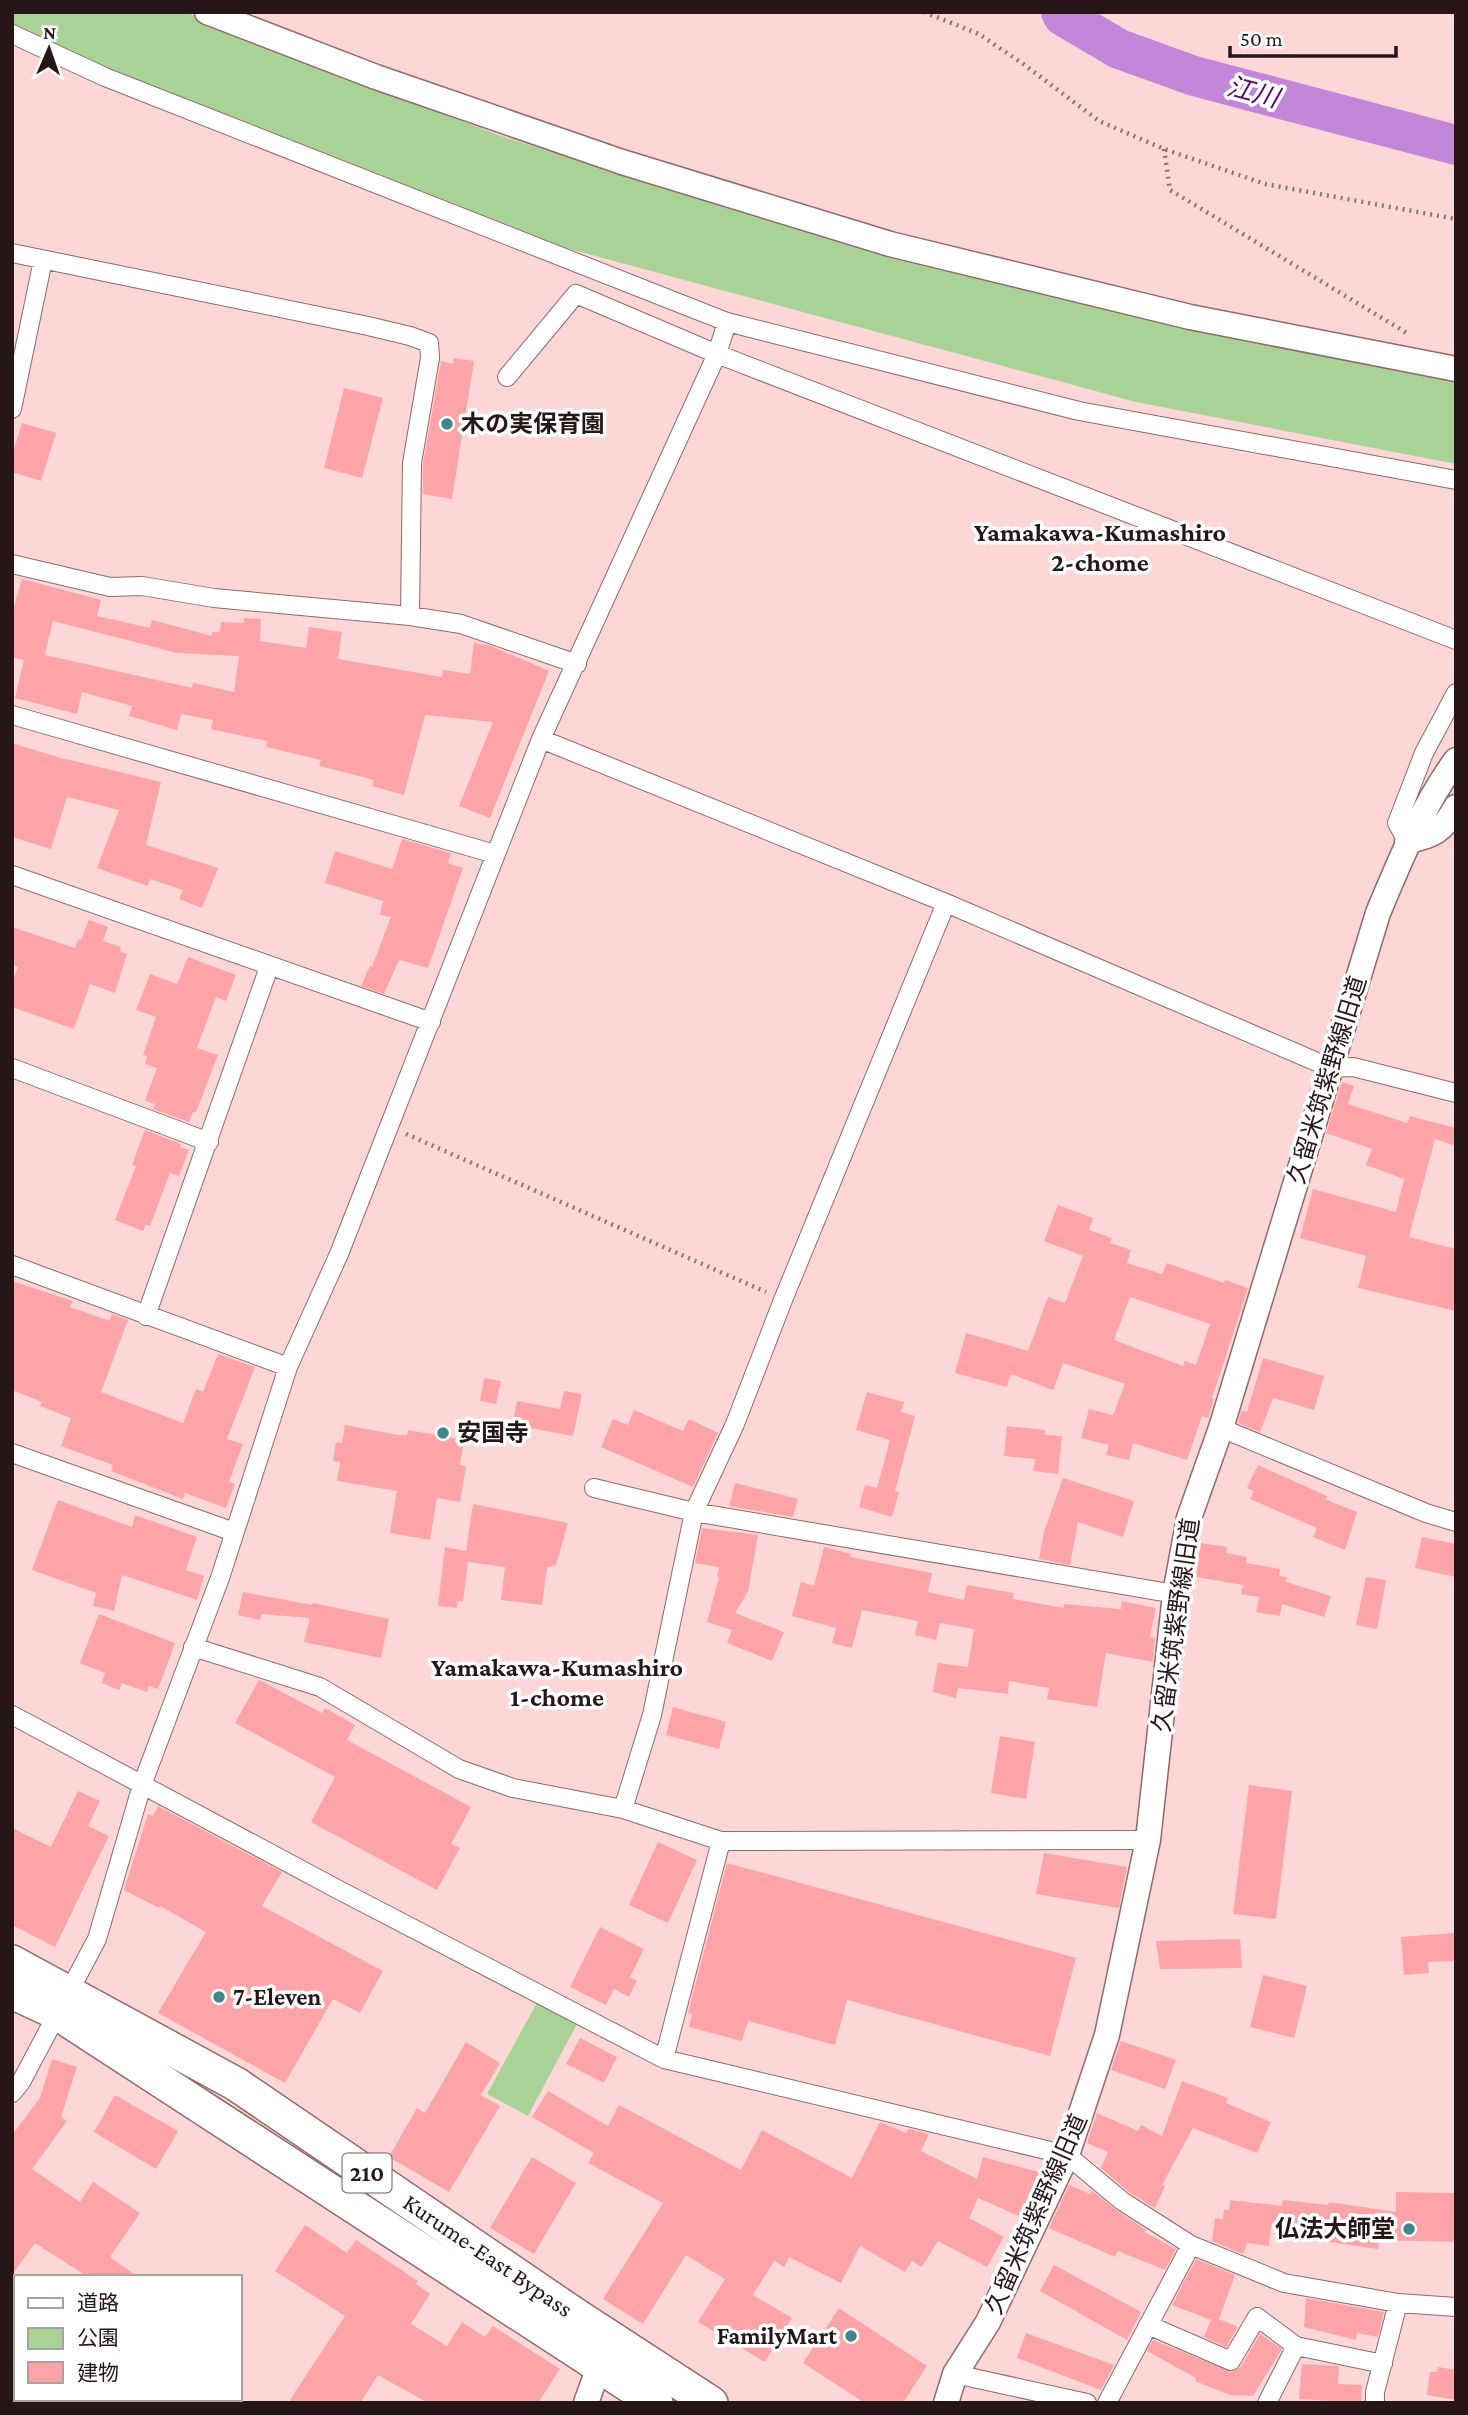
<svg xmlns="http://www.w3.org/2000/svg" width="1468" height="2415" viewBox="0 0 1468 2415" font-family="'Crimson Pro','Noto Sans JP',serif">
	<rect width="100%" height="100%" fill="#fdd6d7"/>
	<path fill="#a9d396" d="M12,12h174l39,18 273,105 298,94 240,63 163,39 257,51v82l-320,-62 -570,-154 -443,-171 -111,-53z
		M539,1999l40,21 -51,96 -41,-22z"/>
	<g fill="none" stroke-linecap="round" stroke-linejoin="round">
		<path stroke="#c287d9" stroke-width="40" d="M1061,12l2,4 56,33 75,27 262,69"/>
	</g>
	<path fill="#fca4a8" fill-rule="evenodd" d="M454,358l20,3 -22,138 -29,-5v-30l18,-103 12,3z
		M344,388l39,10 -21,80 -38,-10z
		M22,423l34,10 -15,48 -29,-9v-16z
		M22,579l79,21 -4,16 53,12 2,-8 60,16v-4h8l1,-10 23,1v-5l17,1 -1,22 46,7 3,-21 33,5 -4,27 104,18 1,-7 27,4 4,-31 17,3 58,25 -59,147 -31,-12 34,-84 -68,-7 -21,80 -32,-9 2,-6 -55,-14 2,-6 -55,-13 1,-6 -56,-12 2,-9 -32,-6 -4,16 -48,-14 3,-10 -50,-14 -5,22 -62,-16 9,-38 -12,-3v-43zM53,621l124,32 62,3 -5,36 -41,-9 -1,5 -147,-33z
		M12,743l45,14 104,25 -15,63 72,23 -16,40 -23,-9 4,-9 -33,-11 -2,7 -51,-18 22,-58 -52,-13 -16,52 -39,-12z
		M402,839l49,14 -3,10 15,5 -35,100 -29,-8 -15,34 -23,-8 9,-20 2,1 19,-50 -11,-2 3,-14 -58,-18 10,-32 57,18z
		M89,920l19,7 -5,14 18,6 -1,4 7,3 -12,39 -25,-9 -16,45 -62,-22v-24l6,-16 -6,-2v-38l63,21 3,-9 3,1z
		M188,957l48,18 -10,26 -10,-4 -19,51 21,7 -22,57h-3l-4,10 -36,-13 2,-5 -10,-3 12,-33 -12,-4 2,-8 -4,-1 13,-38 -20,-7 14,-36 27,10z
		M1342,1082l12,4 -6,18 59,19 3,-7 46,12v18l-21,-7 -26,98 47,12v62l-98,-23 8,-32 -66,-18 13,-49 83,23 8,-33 -38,-14 6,-16 -46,-16z
		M145,1130l36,14 -1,3 9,3 -10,26 -9,-3 -20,53 -4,-2 -3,7 -28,-11 21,-54 -4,-1z
		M1058,1205l35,13 -4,12 23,8 -2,5 21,7 -4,13 35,11 5,-11 57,20 1,-3 23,8 -36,110 2,1 -6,19 -6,-2 -15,44 -54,-17 -4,17 -23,-5 3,-10 -28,-7 8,-29 24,6 12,-31 -62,-21 -10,27 -42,-16 -4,13 -52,-14 11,-40 62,18 20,-54 17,6 18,-47 -39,-15zM1130,1297l80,27 -14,41 -11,-4 -2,5 -69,-26z
		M12,1281l61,20 -3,6 40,14 2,-7 16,6 -27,72 82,31 13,-34 7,3 15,-38 37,13 -28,72 16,5 -14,38 6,2 -9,24 -41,-15 -2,6 -72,-28 2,-6 -52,-19 10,-28 -31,-12 2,-4 -30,-12z
		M1263,1358l61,18 -10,34 -41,-12 -13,34 -22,-9 4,-13 5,2z
		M484,1378l17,3 -5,23 -16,-3z
		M564,1391l18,3 -9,42 -54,-10 1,-5 -7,-1 4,-19 43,8z
		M867,1392l37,10 -3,10 14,4 -20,75 4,1 -7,25 -33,-10 6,-22 12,3 13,-48 -34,-10z
		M634,1410l49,21 6,-12 29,14 -25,54 -92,-40 12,-28 15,6z
		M345,1425l53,10h9l1,-5 56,10 -4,25 6,1 -6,36 -23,-4 -7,42 -40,-7 7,-42 -60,-10 3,-19 -7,-1 3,-19 6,1z
		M1007,1426l38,4v5l17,1 -4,38 -25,-3 2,-12 -31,-3z
		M1258,1465l69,31 -1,4 31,12 -12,38 -32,-13 4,-9 -67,-29 4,-8 -7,-3z
		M1063,1478l71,23 -11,36 -45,-15 -8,43 -31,-6 5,-27z
		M735,1483l63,16 -5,18 -64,-11z
		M58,1500l74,27 3,-12 62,22 -11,33 18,6 -7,24 -75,-25 -8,36 -21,-5 3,-13 -64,-23z
		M473,1504l95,19 -12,42 -9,3 -5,37 -41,-5 4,-33 -37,-5 -5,40 -5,-1 -1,7 -19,-2 7,-59 21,4z
		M702,1528l56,7 -10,57 -13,21 49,19 -12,29 -45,-18 5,-13 -25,-8 12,-45h-2l2,-10 -24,-4z
		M1422,1537l34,7v33l-41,-9z
		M1201,1543l26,4 -1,6 21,4 -1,6 34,6 -1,7 8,1 -1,5 45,14 -7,21 -42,-13 -2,12 -24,-4 3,-15 -18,-3 2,-9 -47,-8z
		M824,1547l27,7 -1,3 82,16 -4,19 36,8 3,-15 47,8 -1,6 51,9v-4l57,5 1,-8 34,7 -6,29 5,1 -2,24 -47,-9 -9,54 -50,-8 2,-11 -40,-7 -1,13 -50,-6 -2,10 -23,-6 5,-29 30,4 6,-38 -34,-6 -4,17 -21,-5 3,-14 -56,-11 -10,38 -20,-5 4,-15 -44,-12 9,-34 13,4z
		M1366,1577l20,3 -9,49 -21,-4z
		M243,1592l69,13 1,-2 76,16 -8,39 -77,-16 6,-24 -48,-4 -2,6 -22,-5z
		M99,1614l76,29 -17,46 -9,-3 -2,6 -25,-9 -3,7 -17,-7 3,-10 -25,-10z
		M259,1680l63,33 3,-5 30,17 -8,15 124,67 -20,37 9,4 -23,42 -126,-68 24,-45 -100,-54z
		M673,1707l53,15 -7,27 -53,-14z
		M1000,1736l35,6 -9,57 -35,-6z
		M1249,1785l43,6 -16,128 -43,-5z
		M78,1791l22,10 -12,25 21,10 -54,111 -43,-22v-97l39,19z
		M158,1806l124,66 -20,34 121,65 -23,42 -27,-14 -48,84 -127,-70 48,-81 -46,-26 -1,2 -35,-18 24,-76 5,2z
		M658,1842l39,18 -29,63 -39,-18z
		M1044,1853l83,14 -8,41 -83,-14z
		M727,1863l349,95 -26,98 -203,-56 -12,45 -87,-24 -6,20 -53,-14 3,-13 -4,-1z
		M600,1927l44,22 -14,28 7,4 -8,16 -15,-8 -8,16 -36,-18z
		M1454,1933l1,28 -27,1 1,11 -25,2 -3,-38z
		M1240,1939l2,29 -82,1 -4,-28z
		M1263,1975l44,11 -13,52 -44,-11z
		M580,2038l37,19 -13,26 -38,-19z
		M1121,2041l55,19 -11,29 -54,-19z
		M466,2042l34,21 -19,32 19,11 -51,86 -60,-35 28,-49 8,5z
		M52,2059l25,8 -16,50 6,4 -35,48 48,33 13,-20 47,31 -30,44 28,20h-50l-53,-34 -23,32v-140l28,-37z
		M1182,2081l46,17 -2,5 45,19 -14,31 -64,-25 -31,57 3,1 -10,22 -26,-16 -28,-24 7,-16 -21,-9 10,-30 41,18 3,-6 21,11z
		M548,2091l60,35 11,-21 122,65 21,-40 90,48 28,-56 26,11 3,-4 20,5 -8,17 56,28 6,-22 59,16 -21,44 -43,-19 -9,20 35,19 -17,30 -49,-26 -16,26 -10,-6 -7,11 -45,-26 -19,37 -52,-26 -5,10 -10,-6 -21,34 39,23 -27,44 -67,-40 27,-43 -39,-24 -43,69 -40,-25 60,-96 -75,-40 6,-10 -62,-36z
		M115,2095l63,36 -22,38 -62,-37z
		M532,2157l44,26 -42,71 -44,-26z
		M1069,2185l21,9 1,-4 25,20 30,20 -2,2 32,17 -11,21 -47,-19 -3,6 -66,-29z
		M1396,2192l60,1v49l-77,-2 -1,9 -55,-8 1,-8 -53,-7 -2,20 -22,-3 -4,11 -31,-13 3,-23 8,1 1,-9h5l1,-10 52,6 1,-6 45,5 1,-3 67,10z
		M305,2225l42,28 9,-13 62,41 -2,3 14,10 -19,30 36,22 15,-24 23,15 8,-11 67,43 -22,34h-110l-50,-28 -18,28h-72l57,-87 -70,-45z
		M1196,2259l39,16 -16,44 19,8 -12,20 -22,-10 7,-17 -39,-15z
		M1054,2265l87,47 -14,28 -87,-49z
		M1306,2298l78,14 -6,25 -21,-4 -1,7 -52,-13z
		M839,2308l88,58 -24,37h-38l-62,-40z
		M1026,2333l88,32 -13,25 -84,-32z
		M1260,2334l22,15 -29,47 -23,-1 -35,-14 1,-3 -49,-27 6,-11 79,32 9,-5z
		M1302,2364l37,2 -1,18 24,1 -1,18 -62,-4z
		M1438,2367l18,3v30l-29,-5 3,-23h7z"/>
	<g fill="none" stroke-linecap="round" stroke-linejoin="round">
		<g stroke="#926869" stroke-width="20">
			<path id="street" d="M12,34l93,43 622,245 -10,32 -176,385 -202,515 -51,113
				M12,253l356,73 42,10 19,7 1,15 -18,105 -2,153
				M727,322l352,89 377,69
				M507,377l69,-83 141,60 739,286
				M12,409l31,-149
				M12,564l98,23 32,-1 72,12 196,18 51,8 116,40
				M12,715l483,139
				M541,739l405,164 385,165 22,-1 103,26
				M1407,841l-10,-18 27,-70 32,-60
				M12,875l419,147
				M12,1068l197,74
				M12,1265l276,102 -68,211 -78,207 -45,154 -76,143 -9,11
				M146,1316l123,-349
				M1221,1428l205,85 30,9
				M12,1453l222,79
				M594,1488l100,24 481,82
				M193,1647l127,40 139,82 54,19 110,21 98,32 427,-1
				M12,1715l325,174 327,170 403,96 55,46 69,44 93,38 114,20 58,4
				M623,1809l29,-94 42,-203 41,-88 48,-124 163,-397
				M664,2059l57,-218
				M1148,2325l83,36 26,-44 39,29 -29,57
				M1296,2346l87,18
				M955,2374l132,29
				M1107,2403l84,-158
				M1375,2403v-11l23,-89"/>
		</g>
		<g stroke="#926869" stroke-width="27">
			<path id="secondary" d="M207,12l169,65 246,85 268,82 300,73 266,52
				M1407,841c26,-5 36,-10 49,-34
				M586,2403l14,-39
				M946,2403l9,-29 33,-52 79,-167 40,-120 41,-195 27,-246 14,-76 32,-90 157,-515c22,-53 44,-106 78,-153"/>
		</g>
		<g stroke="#926869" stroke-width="36">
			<g id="highway">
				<path id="s1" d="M12,1962l224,122 341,232 134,87"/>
				<path d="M12,1992l45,21 599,390"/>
			</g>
		</g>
		<path stroke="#8f7475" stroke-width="4.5" stroke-dasharray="2 5" stroke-linecap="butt" d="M924,12l55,22 47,32 73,55 65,28 101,35 191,35
			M1164,149l6,41 240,145
			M406,1134l360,158"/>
		<use href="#street" stroke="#fff" stroke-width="18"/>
		<use href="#secondary" stroke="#fff" stroke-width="24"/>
		<use href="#highway" stroke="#fff" stroke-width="33"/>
	</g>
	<g fill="#3f8788" stroke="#fff" stroke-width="2.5">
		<circle cx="447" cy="424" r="7"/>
		<circle cx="443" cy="1433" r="7"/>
		<circle cx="219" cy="1997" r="7"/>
		<circle cx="1409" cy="2229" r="7"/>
		<circle cx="851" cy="2336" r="7"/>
	</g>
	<g text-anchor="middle" stroke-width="7" stroke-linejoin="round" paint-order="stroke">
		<rect fill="#fff" stroke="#685c5d" stroke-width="2" x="342.5" y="2153.5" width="49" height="39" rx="5"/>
		<g font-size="23" font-weight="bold" fill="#271617">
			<text x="367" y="2181">210</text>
		</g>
		<g font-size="24" font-weight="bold" fill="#271617" stroke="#fff" text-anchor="start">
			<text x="461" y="432">木の実保育園</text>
			<text x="457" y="1441">安国寺</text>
			<text x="233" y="2005">7-Eleven</text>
			<text x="1395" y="2237" text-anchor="end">仏法大師堂</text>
			<text x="837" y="2344" text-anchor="end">FamilyMart</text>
		</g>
		<g font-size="24" fill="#271617" stroke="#fff">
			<text transform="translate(1327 1080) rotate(-73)" y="8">久留米筑紫野線旧道</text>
			<text transform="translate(1176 1625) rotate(-82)" y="8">久留米筑紫野線旧道</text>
			<text transform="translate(1036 2214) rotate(-66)" y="8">久留米筑紫野線旧道</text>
			<text dy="8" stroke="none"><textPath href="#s1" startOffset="560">Kurume-East Bypass</textPath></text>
		</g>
		<g font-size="26" font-style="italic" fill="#57066e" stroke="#fff">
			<text transform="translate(1253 92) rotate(15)" y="9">江川</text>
		</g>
		<g font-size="26" font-weight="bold" fill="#271617" stroke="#fff">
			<text x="1100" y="541">Yamakawa-Kumashiro<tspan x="1100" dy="30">2-chome</tspan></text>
			<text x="557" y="1676">Yamakawa-Kumashiro<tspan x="557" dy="30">1-chome</tspan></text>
		</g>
	</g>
	<rect width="1468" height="2415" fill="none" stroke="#271617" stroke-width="28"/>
	<rect x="14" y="2275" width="228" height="126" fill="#ffffff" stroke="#a9a2a2" stroke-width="2"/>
	<rect x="28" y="2298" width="35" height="10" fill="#ffffff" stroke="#a9a2a2" stroke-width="2"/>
	<text x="77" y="2310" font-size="21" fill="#271617">道路</text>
	<rect x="28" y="2328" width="35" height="21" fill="#a9d396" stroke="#a9a2a2" stroke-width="2"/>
	<text x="77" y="2345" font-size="21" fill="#271617">公園</text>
	<rect x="28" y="2362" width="35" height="21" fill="#fca4a8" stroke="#a9a2a2" stroke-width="2"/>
	<text x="77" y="2380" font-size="21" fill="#271617">建物</text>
	<g transform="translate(49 49) rotate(2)" stroke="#ffffff" stroke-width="5" paint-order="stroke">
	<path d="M0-5L12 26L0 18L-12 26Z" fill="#271617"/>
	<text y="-10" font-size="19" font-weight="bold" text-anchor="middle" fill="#271617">N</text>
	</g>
	<path d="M1230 46v10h166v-10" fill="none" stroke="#271617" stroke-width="3.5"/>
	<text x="1240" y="46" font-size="21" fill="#271617" stroke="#ffffff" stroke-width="5" paint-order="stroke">50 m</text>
</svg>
